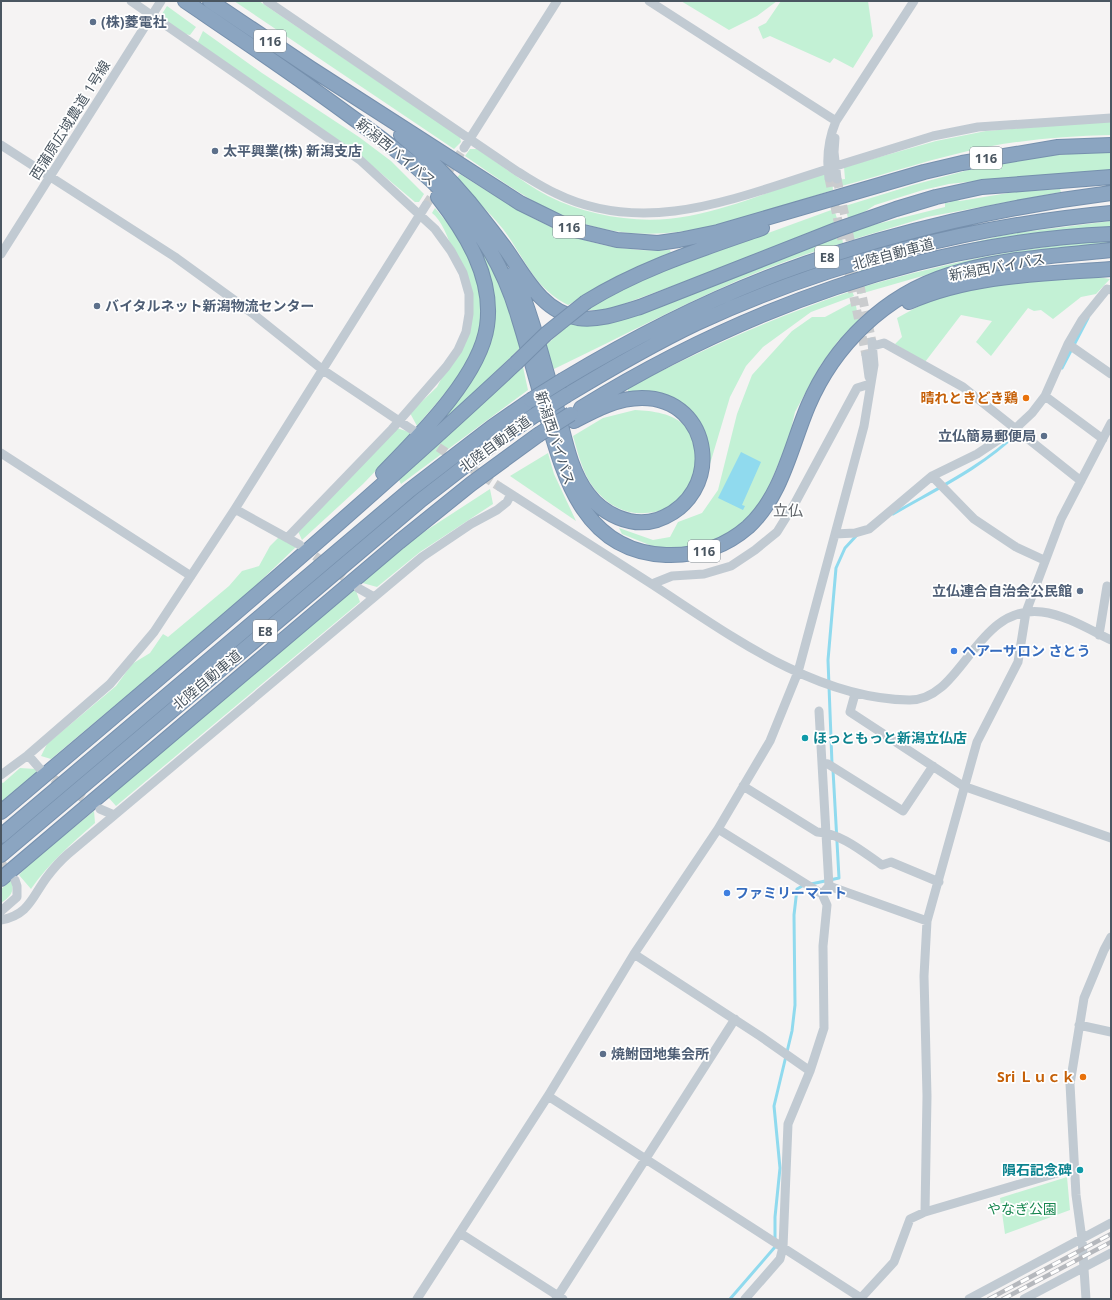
<svg xmlns="http://www.w3.org/2000/svg" width="1112" height="1300" viewBox="0 0 1112 1300" font-family="'Open Sans','Noto Sans JP',sans-serif">
	<rect width="100%" height="100%" fill="#f5f3f3"/>
	<path fill="#c3f1d5" d="M234,1h25l201,136 1,5 -7,7z
		M681,1h96l-20,15 -28,14z
		M781,1h87l5,35 -20,32 -19,-10 -4,5 -60,-27 -7,3 -5,-12 8,-4z
		M167,6l29,21 -6,8c-12,-1 -22,-11 -28,-21z
		M203,31l59,42 97,64 32,24 33,33 -5,8h-4l-51,-43 -167,-115z
		M1111,121v14c-42,1 -83,4 -124,12 -51,10 -100,27 -149,40l-2,-7 9,-1 -1,-12 92,-26 50,-10z
		M470,149h7c23,15 46,34 71,47 42,21 95,29 141,20 46,-9 91,-28 135,-44l8,9 1,9c-99,30 -182,70 -283,20 -30,-15 -57,-35 -85,-54z
		M1082,153h29v20l-126,7 -36,4 -26,6 -48,15 -17,11 -10,2 -3,-12 68,-21 96,-26z
		M460,174c55,34 104,69 170,75 13,2 27,1 40,1l2,6 -70,30 -34,19c-35,-18 -43,-47 -65,-76 -14,-18 -32,-33 -48,-49z
		M1060,189l1,3 -134,25 -76,23 -2,-9 96,-24v-4h4l4,-4 7,2 54,-9z
		M435,208c8,10 18,21 25,32 21,34 33,82 10,119 -14,24 -35,45 -53,67l-7,-13 27,-26 35,-67c-7,-23 -21,-94 -40,-107z
		M834,209l5,16 -232,85h-20l14,-10 57,-27z
		M1111,221v10l-253,44 -1,-4 151,-37z
		M841,233l2,10c-102,28 -194,81 -289,126l-9,-23 28,-25 24,1z
		M471,237c26,31 39,72 49,111l-82,80 -2,-6 53,-80z
		M1111,241v5l-154,20 -97,28 -1,-6c83,-24 166,-43 252,-47z
		M1086,275l24,4 -14,15 -15,3 -28,22 -12,-9 -7,1 -6,-3 -37,48 -15,-14 16,-21 -31,-6 -36,47 -30,-18 7,-7 -5,-19 35,-19 47,-12z
		M852,291l2,5 -43,16 -48,35 -17,19 -16,31 -23,77 -3,-39 -34,-38 -15,-5h-27v-4c73,-38 146,-71 224,-97z
		M855,301l4,20 -21,20 -18,25 -25,46 -6,26 -25,60 -19,24 -23,15 -37,12 -28,-1 -35,-14 -3,-6 34,12 17,-3 8,-15 24,-9 16,-23 19,-76 15,-39 40,-44 20,-14h13z
		M523,367l5,23 -127,94 -2,-4z
		M635,410c18,1 38,3 51,17 6,7 8,19 9,28 3,40 -28,64 -66,57 -17,-4 -33,-18 -41,-33 -7,-13 -11,-29 -15,-43l30,-18z
		M397,428l15,5 -49,51 -61,56 -5,-11z
		M548,453l6,21 22,47 -66,-45z
		M490,489l3,15 -73,48 -43,35 -18,-5 48,-39z
		M280,536l16,11 -62,59 -183,153 -10,-3 6,-12 69,-58 16,-22 18,-11 13,-19 5,3 61,-51 13,-15 17,-5 11,-20z
		M355,588l5,14 -244,204 -8,-9z
		M20,768l16,1 2,4 -37,31v-22l2,1z
		M94,811l1,12c-24,21 -46,40 -64,66l-12,-14 10,-11z
		M12,880c2,13 -1,16 -11,23v-14z
		M1067,1177l3,33 -65,24 -5,-36z"/>
	<path fill="#90daee" d="M741,452l20,10 -19,43 3,1 -2,4 -25,-12z"/>
	<g fill="none" stroke-linecap="round" stroke-linejoin="round">
		<path stroke="#90daee" stroke-width="3" d="M1062,368l26,-50
			M893,514c43,-25 90,-47 125,-82
			M832,764l-4,-104 8,-92 9,-20 12,-13
			M811,884l28,-6 -6,-108
			M730,1299l45,-52v-30l5,-49 -6,-62 18,-75 3,-26 -1,-90 3,-26 7,-4"/>
		<path stroke="#caccce" stroke-width="9" stroke-dasharray="9 4.5" stroke-linecap="butt" d="M829,178l37,177
			M837,179l35,163
			M426,205l38,-57
			M427,440l73,47
			M304,548l52,38
			M42,771l53,35
			M1,863l11,13"/>
		<g stroke="#7690ad" stroke-width="16">
			<path id="highway" d="M185,1c56,38 113,76 168,117 42,30 85,63 117,104 23,28 39,62 49,97 10,32 19,66 28,98 18,64 39,135 119,138 30,1 59,-8 82,-28 34,-31 43,-81 60,-121 26,-61 77,-111 141,-131 51,-17 109,-19 162,-25
				M210,1l100,67 210,135 55,27 42,10 41,3 21,-3 39,-8 206,-60 38,-9 96,-16 53,-2
				M401,135c25,20 48,43 69,68 12,15 24,30 35,45 20,28 36,63 73,70 20,3 43,-5 62,-11l196,-77 60,-21 40,-12 46,-10 129,-10
				M514,273c18,43 29,88 42,133 8,28 13,64 32,88 15,20 43,34 69,26 69,-24 56,-122 -15,-122 -25,0 -47,12 -68,23
				M586,302c55,-34 116,-53 176,-74
				M909,302c63,-28 135,-28 202,-33
				M563,380c75,-45 153,-85 236,-114 98,-35 209,-60 312,-73
				M567,395c43,-26 86,-51 130,-72 130,-60 272,-97 414,-110
				M581,408c159,-98 343,-166 530,-174
				M383,473c34,-35 97,-96 104,-147 7,-48 -21,-93 -49,-129
				M1,812c174,-147 349,-294 515,-449
				M1,836l409,-346 82,-63 39,-27
				M1,855l420,-355 80,-62 34,-23
				M1,879l398,-337 72,-58 67,-49"/>
		</g>
		<path stroke="#c1cad2" stroke-width="9" d="M131,1l229,159 75,69 16,22 12,22 6,21v20l-3,18 -8,18 -12,17 -54,62 -105,109
			M267,1l251,171c12,7 24,15 37,21 91,45 183,4 273,-24
			M649,1l187,120
			M835,138l-1,14 3,27
			M1,145l174,112 77,56 71,57 91,61
			M464,148l93,-147
			M836,166l97,-30 45,-9 133,-9
			M829,178c-3,-21 -1,-38 7,-57l78,-120
			M1,254l160,-253
			M1068,344l43,30
			M873,346l11,-3 79,44 118,94
			M866,355l3,22
			M1045,396l58,43
			M1,453l190,123
			M932,476l42,43 42,28 28,13
			M500,487c50,32 100,64 150,96 77,50 164,116 259,117 54,1 66,-96 133,-88 24,3 48,18 69,28
			M235,509l65,36
			M835,534l20,-1 14,-4 63,-53 45,-22 39,-26 16,-15 13,-17 23,-52 14,-24 25,-31 4,1
			M652,584l20,-8 32,-2 27,-8 24,-16 22,-18 18,-29 62,-115 13,-4
			M358,588l16,9
			M1099,635l8,-49 4,2
			M855,694l-5,18 113,74 148,52
			M819,711l10,175 -7,8
			M28,755l13,15
			M822,763l6,1 75,47 30,-45
			M1,775l27,-20 82,-71 44,-52 81,-123 191,-304
			M743,786l74,46c24,1 46,20 65,33l9,-3 48,20
			M100,809l14,6
			M718,829l104,65 5,11 -4,41 1,82 -14,43 -22,53 -5,123 -3,12 -35,40
			M829,886l98,35
			M1,911l16,-14v-11l-2,-6
			M1,920c28,-5 31,-23 46,-43 6,-8 13,-16 21,-23l354,-297 49,-33 26,-14 10,-8 4,-8
			M634,954l126,82 50,35
			M1079,1025l32,7
			M548,1096l313,202
			M925,1212l2,-116 -3,-120 3,-55 50,-179 41,-80 8,-50 35,-93 50,-96
			M460,1233l103,66
			M417,1299l131,-203 86,-142 84,-125 52,-88 28,-69 66,-246 10,-61 -2,-23
			M556,1299l179,-280
			M860,1299l34,-37 16,-43 15,-7 149,-44
			M969,1299l142,-76
			M1024,1299l87,-46
			M1086,1299l-4,-60 -6,-44 -6,-111 14,-86 20,-48 7,-13"/>
		<use href="#highway" stroke="#8ba5c1" stroke-width="14"/>
		<g stroke="#b5b8bd" stroke-width="4.5">
			<path id="rail" d="M989,1299l122,-65
				M1003,1299l108,-57"/>
		</g>
		<use href="#rail" stroke="#fff" stroke-width="3" stroke-dasharray="9" stroke-linecap="butt"/>
		<g stroke="#7690ad" stroke-width="16" stroke-linecap="butt">
			<path id="highway-bridge" d="M516,363l30,-29 40,-32
				M531,400l32,-20
				M535,415l32,-20
				M538,435l33,-21"/>
		</g>
		<use href="#highway-bridge" stroke="#8ba5c1" stroke-width="14"/>
	</g>
	<g fill="#5c6f8a" stroke="#fff" stroke-width="1.5">
		<circle cx="93" cy="22" r="4"/>
		<circle cx="215" cy="151" r="4"/>
		<circle cx="97" cy="306" r="4"/>
		<circle cx="1044" cy="436" r="4"/>
		<circle cx="1080" cy="591" r="4"/>
		<circle cx="603" cy="1054" r="4"/>
	</g>
	<g fill="#e8710a" stroke="#fff" stroke-width="1.5">
		<circle cx="1026" cy="398" r="4"/>
		<circle cx="1083" cy="1077" r="4"/>
	</g>
	<g fill="#3f7fe0" stroke="#fff" stroke-width="1.5">
		<circle cx="954" cy="651" r="4"/>
		<circle cx="727" cy="893" r="4"/>
	</g>
	<g fill="#0f9aa8" stroke="#fff" stroke-width="1.5">
		<circle cx="805" cy="738" r="4"/>
		<circle cx="1080" cy="1170" r="4"/>
	</g>
	<g text-anchor="middle" stroke-width="3.5" stroke-linejoin="round" paint-order="stroke">
		<g fill="#fff" stroke="#808990" stroke-width="1">
			<rect x="254" y="30" width="32" height="22" rx="3"/>
			<rect x="970" y="147" width="32" height="22" rx="3"/>
			<rect x="553" y="216" width="32" height="22" rx="3"/>
			<rect x="815" y="246" width="24" height="22" rx="3"/>
			<rect x="688" y="540" width="32" height="22" rx="3"/>
			<rect x="253" y="620" width="24" height="22" rx="3"/>
		</g>
		<g font-size="13" font-weight="bold" fill="#4a5661">
			<text x="270" y="46">116</text>
			<text x="986" y="163">116</text>
			<text x="569" y="232">116</text>
			<text x="827" y="262">E8</text>
			<text x="704" y="556">116</text>
			<text x="265" y="636">E8</text>
		</g>
		<g font-size="14" font-weight="bold" fill="#4e5e75" stroke="#fff" text-anchor="start">
			<text x="101" y="27">(株)菱電社</text>
			<text x="223" y="156">太平興業(株) 新潟支店</text>
			<text x="105" y="311">バイタルネット新潟物流センター</text>
			<text x="1036" y="441" text-anchor="end">立仏簡易郵便局</text>
			<text x="1072" y="596" text-anchor="end">立仏連合自治会公民館</text>
			<text x="611" y="1059">焼鮒団地集会所</text>
		</g>
		<g font-size="14" fill="#4a5661" stroke="#fff">
			<text transform="translate(70 120) rotate(-58)" y="5">西蒲原広域農道 1号線</text>
			<text transform="translate(396 152) rotate(39)" y="5">新潟西バイパス</text>
			<text transform="translate(893 254) rotate(-15)" y="5">北陸自動車道</text>
			<text transform="translate(997 267) rotate(-10)" y="5">新潟西バイパス</text>
			<text transform="translate(555 438) rotate(72)" y="5">新潟西バイパス</text>
			<text transform="translate(495 444) rotate(-36)" y="5">北陸自動車道</text>
			<text transform="translate(207 680) rotate(-40)" y="5">北陸自動車道</text>
		</g>
		<g font-size="14" font-weight="bold" fill="#c56008" stroke="#fff" text-anchor="end">
			<text x="1018" y="403">晴れときどき鶏</text>
			<text x="1075" y="1082">Sri Ｌｕｃｋ</text>
		</g>
		<g font-size="14" font-weight="bold" fill="#366cbe" stroke="#fff" text-anchor="start">
			<text x="962" y="656">ヘアーサロン さとう</text>
			<text x="735" y="898">ファミリーマート</text>
		</g>
		<g font-size="14" font-weight="bold" fill="#0d838f" stroke="#fff" text-anchor="start">
			<text x="813" y="743">ほっともっと新潟立仏店</text>
			<text x="1072" y="1175" text-anchor="end">隕石記念碑</text>
		</g>
		<g font-size="14" fill="#17864f" stroke="#fff">
			<text x="1022" y="1214">やなぎ公園</text>
		</g>
		<g font-size="15" fill="#5f6368" stroke="#fff">
			<text x="788" y="516">立仏</text>
		</g>
	</g>
	<rect width="1112" height="1300" fill="none" stroke="#4a5661" stroke-width="4"/>
</svg>
